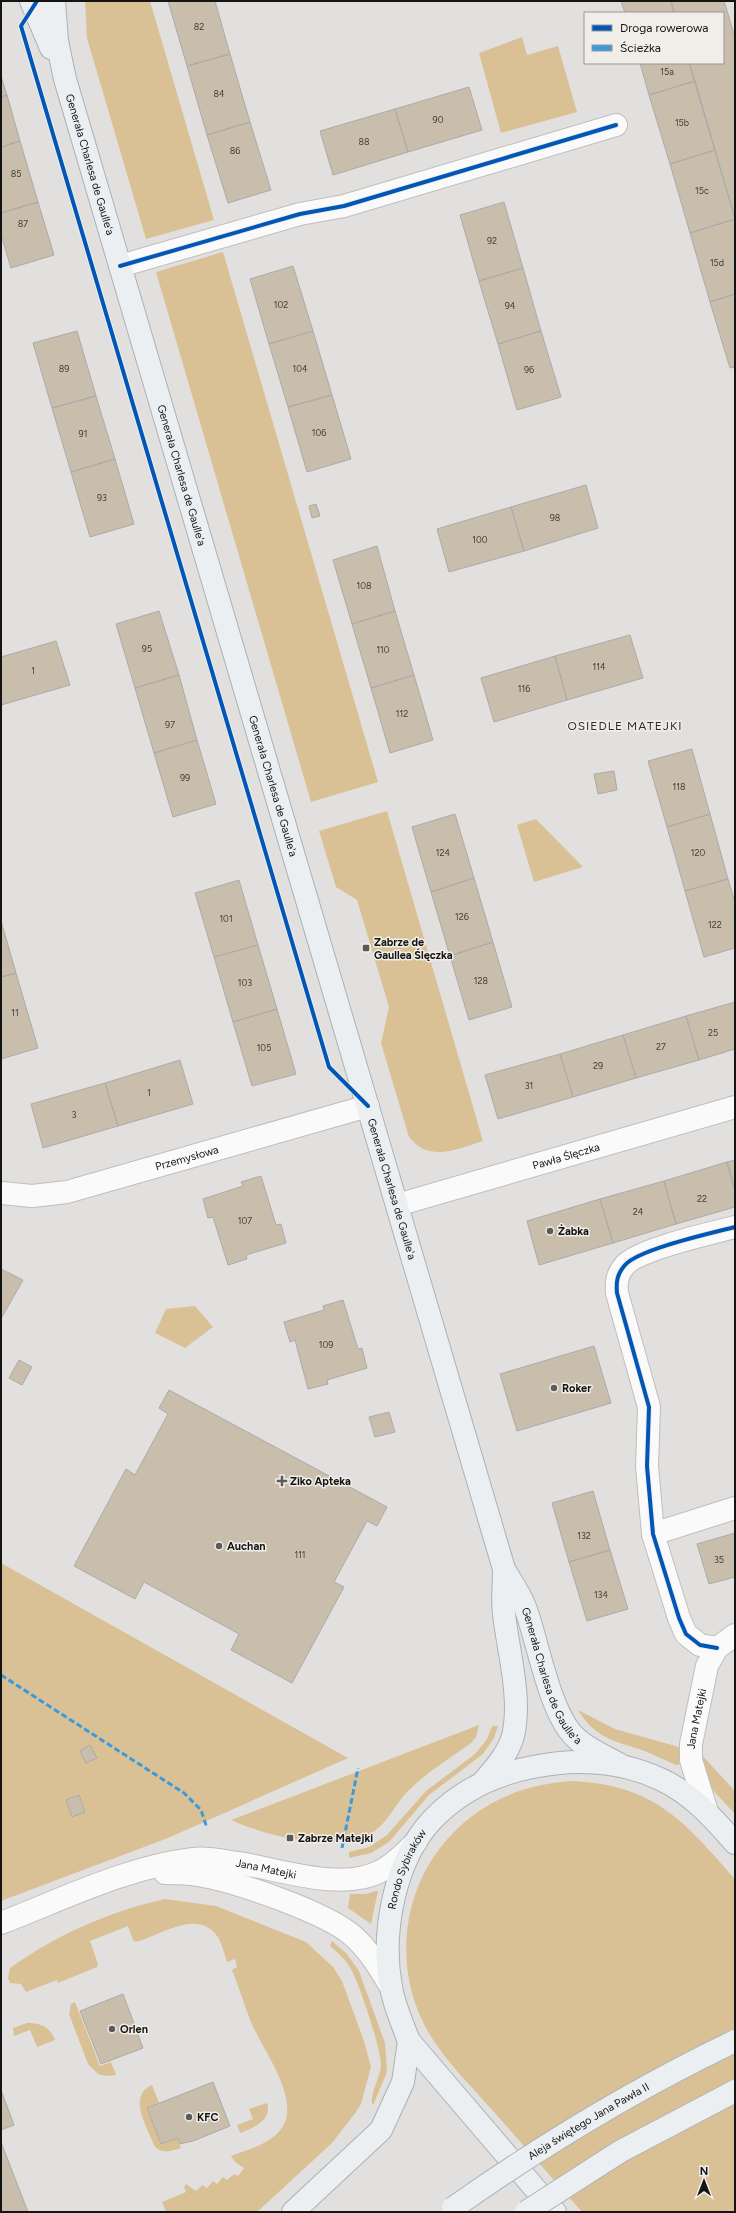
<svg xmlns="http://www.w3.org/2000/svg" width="736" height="2213" viewBox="0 0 736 2213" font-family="Figtree,sans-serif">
	<rect width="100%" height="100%" fill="#e2e0de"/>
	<path fill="#d9c195" d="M85,1h65l64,219 -68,19 -59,-201z
		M522,37l5,18 31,-9 19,66 -76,21 -22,-80z
		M223,252l155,530 -67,20 -155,-530z
		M387,811l96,330c-26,8 -54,22 -74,-4l-28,-94 8,-36 -32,-107 -21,-13 -17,-56z
		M536,819l47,48 -49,15 -17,-57z
		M195,1306l18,21 -28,21 -30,-15 11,-24z
		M1,1563l347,195 -180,80 -167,63z
		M578,1710l37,19 64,18v18h-3c-10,-4 -19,-9 -29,-13 -30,-11 -51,-12 -69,-42z
		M479,1725l-3,12 -5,6c-22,16 -44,29 -63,48 -13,13 -21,34 -38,43 -36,19 -104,2 -139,-14z
		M492,1726h6l-4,12 -11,16 -54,41 -40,47 -18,11 -22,5v-6l20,-5 18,-12 39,-44 49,-37 12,-15z
		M700,1753l35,38v23l-26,-28z
		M573,1781c82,4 112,41 162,98v333h-153c-29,-33 -59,-67 -88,-100 -22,-25 -47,-49 -64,-77 -35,-57 -31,-134 10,-187 33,-43 79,-64 133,-67z
		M375,1891h3l-7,33 -23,-16 2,-14h17z
		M165,1899l51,7 90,36 27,25 9,14 22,60 7,26 -10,37 -5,8 -24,31 -75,69h-91l-4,-10 24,-10 -2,-5 2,-3 10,7 6,-6 5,3 6,-7 4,3 6,-7 4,3 7,-6 4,2 6,-8 -9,-6 -4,-6c18,-7 41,-12 52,-30 17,-29 -21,-77 -32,-104 -7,-17 -12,-35 -19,-52l5,-3 -2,-8 -8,3c-3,-9 -5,-19 -10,-26 -19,-28 -58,0 -81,6l-3,-2 -5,-14 -38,15 8,23 -1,3 -39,16 -1,-3 -31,12 -5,-8 -11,-1 -2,-5 2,-10c46,-33 100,-57 155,-69z
		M332,1941l15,13 12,17 26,72 2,29 -14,33c-5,-7 8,-29 8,-40 0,-16 -23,-87 -32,-99 -5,-8 -12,-14 -19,-20z
		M75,2002l25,64 11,-4 5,13 -10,1 -8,-2 -10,-10 -19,-50 2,-10z
		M27,2023c14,0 22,3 28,17l-18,7 -7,-17 -16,6 -1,-8z
		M152,2085l7,18 -12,5 14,36 16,-6 4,10c-10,3 -20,7 -27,-3 -7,-18 -27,-49 -2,-60z
		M267,2103c6,17 -14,25 -27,30l-3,-8 16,-6 -4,-10z"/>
	<path fill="#c9beab" stroke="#acaaa9" d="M168,1h47l15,53 -43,12z
		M621,1h50l3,12h-49z
		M671,1h53l11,36v181l-46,-155h34v-50h-49z
		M230,54l20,68 -43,13 -20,-69z
		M640,63h49l6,18 -46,14z
		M1,76l6,19 -6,2z
		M695,81l20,69 -45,14 -21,-69z
		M469,87l13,43 -74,22 -13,-43z
		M7,95l13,46 -19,6v-50z
		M395,109l13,43 -75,23 -13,-44z
		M250,122l21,68 -43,13 -21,-68z
		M20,141l18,61 -37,11v-66z
		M715,150l20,69 -45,14 -20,-69z
		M38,202l16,53 -43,13 -10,-33v-22z
		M504,202l19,66 -44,13 -19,-66z
		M735,219v75l-25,8 -20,-69z
		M293,266l20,65 -44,13 -19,-65z
		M523,268l18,63 -43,13 -19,-63z
		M735,294v73l-5,1 -20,-66z
		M77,331l19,65 -44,12 -19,-65z
		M313,331l19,64 -44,12 -19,-63z
		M541,331l20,66 -44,13 -19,-66z
		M332,395l19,64 -44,13 -19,-65z
		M96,396l19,63 -44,13 -19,-64z
		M115,459l19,65 -44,13 -19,-65z
		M586,485l12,43 -74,23 -13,-44z
		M316,504l4,12 -8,2 -3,-12z
		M511,507l13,44 -75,21 -12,-43z
		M377,546l18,65 -43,13 -19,-64z
		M159,611l20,64 -44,13 -19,-64z
		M395,611l19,64 -43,13 -19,-64z
		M630,635l13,43 -76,22 -12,-44z
		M56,641l14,44 -69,20v-48z
		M555,656l12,44 -73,22 -13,-44z
		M179,675l18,65 -43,13 -19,-65z
		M414,675l19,65 -43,13 -19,-65z
		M197,740l19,64 -43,13 -19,-64z
		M692,749l18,65 -43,13 -19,-66z
		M614,771l3,19 -19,4 -4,-20z
		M455,814l19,64 -43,14 -19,-65z
		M710,814l18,65 -43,12 -18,-64z
		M474,878l19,64 -43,14 -19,-64z
		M728,879l7,23v46l-31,9 -19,-66z
		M239,880l19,65 -44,12 -19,-64z
		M1,921l15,52 -15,4z
		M493,942l19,65 -43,13 -19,-64z
		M258,945l19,64 -44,13 -19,-65z
		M16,973l22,75 -37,11v-82z
		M735,1002v47l-36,11 -13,-44z
		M277,1009l19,65 -44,12 -19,-64z
		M686,1016l13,44 -63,18 -13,-43z
		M623,1035l13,43 -63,19 -13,-43z
		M560,1054l13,43 -75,22 -13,-44z
		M180,1060l13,44 -75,22 -13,-43z
		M105,1083l13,43 -75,22 -12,-44z
		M735,1160v31l-8,-29z
		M727,1162l8,29v16l-59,17 -12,-43z
		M261,1176l15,49 5,-1 5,19 -40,12 1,4 -19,6 -15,-48 -5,1 -5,-19 40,-13 -2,-4z
		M664,1181l12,43 -63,19 -13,-44z
		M600,1199l13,44 -74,22 -12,-44z
		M1,1269l22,11 -21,37 -1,-1z
		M343,1300l15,49 4,-1 5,20 -40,12 1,4 -20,5 -13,-49 -5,2 -6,-20 40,-12 -1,-4z
		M594,1346l17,57 -94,28 -17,-57z
		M19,1360l13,7 -10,18 -13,-7z
		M169,1390l218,117 -10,19 -10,-5 -33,61 10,5 -52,96 -61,-33 8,-16 -95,-52 -9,17 -61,-33 52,-97 9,6 33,-61 -9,-6z
		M389,1412l6,20 -20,5 -6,-20z
		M593,1491l17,59 -41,12 -17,-59z
		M735,1533v44l-26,7 -12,-40z
		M610,1550l18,59 -41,12 -18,-59z
		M90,1745l7,13 -11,5 -6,-12z
		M79,1795l6,17 -13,5 -6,-17z
		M123,1994l20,54 -42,16 -21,-53z
		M213,2082l17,44 -37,15 -13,3 -3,-6 -16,6 -14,-36z
		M1,2090l13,35 -13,5z
		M1,2142l27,70h-27z"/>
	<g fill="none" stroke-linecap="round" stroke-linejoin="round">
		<g stroke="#bfbebc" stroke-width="24">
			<g id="minor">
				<path d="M120,266l180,-52 44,-8 272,-81"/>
				<path id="s1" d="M2,1193l30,3 35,-4 301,-86"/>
				<path id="s2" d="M397,1205l338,-98"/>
				<path d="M653,1534l82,-26"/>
				<path d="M717,1648l-17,-3 -14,-11 -7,-16 -26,-84 -6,-68 2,-59 -32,-114c-1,-11 0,-19 8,-28 14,-16 87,-32 110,-38"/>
				<path id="s3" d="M707,1812l-16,-52v-16l16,-78 10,-18 18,-13"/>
				<path d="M165,1873c11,0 22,0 33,2 36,6 128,37 155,61 16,14 27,33 38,51"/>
				<path id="s4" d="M1,1923c62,-24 126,-56 192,-64 14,-2 31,2 45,4 41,6 104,29 143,8 13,-7 24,-18 35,-29"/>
			</g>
		</g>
		<g stroke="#acb1b5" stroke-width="24">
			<g id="major">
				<path d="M31,1l20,47"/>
				<path id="s5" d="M54,1l3,40 8,38 439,1490c7,12 16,25 21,38 13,34 24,105 50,130 12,12 29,19 44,27"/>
				<path d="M483,1782c12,-14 25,-28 30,-46 9,-38 -5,-85 -9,-122 -2,-14 0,-29 0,-43"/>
				<path d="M293,2212l88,-82 22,-48 6,-41"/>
				<path id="s6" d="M555,2212l-146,-171c-7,-18 -15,-36 -18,-54 -10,-54 3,-127 42,-168 27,-28 63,-45 100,-52 44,-9 86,-7 127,12 31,14 53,39 75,64"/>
			</g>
		</g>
		<use href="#minor" stroke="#fbfafa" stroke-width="22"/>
		<use href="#major" stroke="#eceff2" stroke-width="22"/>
		<g stroke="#acb1b5" stroke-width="24" stroke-linecap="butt">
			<g id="major-bridge">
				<path id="s7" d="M453,2208c91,-64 182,-119 282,-167"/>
				<path d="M526,2212l95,-61 114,-60"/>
			</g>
		</g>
		<use href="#major-bridge" stroke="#eceff2" stroke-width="22"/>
		<path stroke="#3b9ade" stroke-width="3" stroke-dasharray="6 3" stroke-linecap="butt" d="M1,1675l183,118 17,17 6,18
			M342,1848l16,-80"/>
		<g stroke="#f1eeea" stroke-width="6">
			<path id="cycleway" d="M37,1l-16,25 308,1041 39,39
				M120,266l180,-52 44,-8 272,-81
				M717,1648l-17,-3 -14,-11 -7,-16 -26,-84 -6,-68 2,-59 -32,-114c-1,-11 0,-19 8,-28 14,-16 87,-32 110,-38"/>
		</g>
		<use href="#cycleway" stroke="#0057b8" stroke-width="4"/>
	</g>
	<g fill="#5c5b59" stroke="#f1eeea" stroke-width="1.5">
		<rect x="362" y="944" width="8" height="8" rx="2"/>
		<circle cx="550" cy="1231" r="4"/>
		<circle cx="554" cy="1388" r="4"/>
		<path d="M280 1475h4v4h4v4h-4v4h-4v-4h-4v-4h4z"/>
		<circle cx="219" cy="1546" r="4"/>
		<rect x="286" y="1834" width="8" height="8" rx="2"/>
		<circle cx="112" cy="2029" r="4"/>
		<circle cx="189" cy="2117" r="4"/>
	</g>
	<g text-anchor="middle" stroke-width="3" stroke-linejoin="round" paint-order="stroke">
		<g font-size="9" fill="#413e38">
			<text x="199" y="30">82</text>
			<text x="667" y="75">15a</text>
			<text x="219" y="97">84</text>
			<text x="438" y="123">90</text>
			<text x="682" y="126">15b</text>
			<text x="364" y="145">88</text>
			<text x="235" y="154">86</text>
			<text x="16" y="177">85</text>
			<text x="702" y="194">15c</text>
			<text x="23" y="227">87</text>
			<text x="492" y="244">92</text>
			<text x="717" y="266">15d</text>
			<text x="281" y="308">102</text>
			<text x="510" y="309">94</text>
			<text x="64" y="372">89</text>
			<text x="300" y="372">104</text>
			<text x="529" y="373">96</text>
			<text x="319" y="436">106</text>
			<text x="83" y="437">91</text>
			<text x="102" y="501">93</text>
			<text x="555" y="521">98</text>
			<text x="480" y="543">100</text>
			<text x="364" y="589">108</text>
			<text x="147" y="652">95</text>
			<text x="383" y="653">110</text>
			<text x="599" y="670">114</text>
			<text x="33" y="674">1</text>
			<text x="524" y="692">116</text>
			<text x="402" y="717">112</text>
			<text x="170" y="728">97</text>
			<text x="185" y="781">99</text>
			<text x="679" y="790">118</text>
			<text x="443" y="856">124</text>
			<text x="698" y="856">120</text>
			<text x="462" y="920">126</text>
			<text x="226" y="922">101</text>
			<text x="715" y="928">122</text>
			<text x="481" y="984">128</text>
			<text x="245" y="986">103</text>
			<text x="15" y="1016">11</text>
			<text x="713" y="1036">25</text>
			<text x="661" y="1050">27</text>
			<text x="264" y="1051">105</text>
			<text x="598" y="1069">29</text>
			<text x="529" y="1089">31</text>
			<text x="149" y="1096">1</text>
			<text x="74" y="1118">3</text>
			<text x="702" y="1202">22</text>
			<text x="638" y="1215">24</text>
			<text x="245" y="1224">107</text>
			<text x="326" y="1348">109</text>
			<text x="584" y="1539">132</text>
			<text x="300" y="1558">111</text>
			<text x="719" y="1563">35</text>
			<text x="601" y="1598">134</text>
		</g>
		<g font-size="11" fill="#141412" stroke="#f1eeea">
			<text dy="4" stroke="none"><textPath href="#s5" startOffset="168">Generała Charlesa de Gaulle'a</textPath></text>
			<text dy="4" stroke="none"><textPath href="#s5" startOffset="492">Generała Charlesa de Gaulle'a</textPath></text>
			<text dy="4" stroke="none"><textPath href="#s5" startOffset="816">Generała Charlesa de Gaulle'a</textPath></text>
			<text dy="4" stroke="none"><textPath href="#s2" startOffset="176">Pawła Ślęczka</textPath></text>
			<text dy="4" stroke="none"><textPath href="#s1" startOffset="190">Przemysłowa</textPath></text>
			<text dy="4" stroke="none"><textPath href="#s5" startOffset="1236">Generała Charlesa de Gaulle'a</textPath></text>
			<text dy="4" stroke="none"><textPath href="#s5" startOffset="1750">Generała Charlesa de Gaulle'a</textPath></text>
			<text dy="4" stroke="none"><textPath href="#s3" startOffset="96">Jana Matejki</textPath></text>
			<text dy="4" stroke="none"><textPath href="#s4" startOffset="277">Jana Matejki</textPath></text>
			<text dy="4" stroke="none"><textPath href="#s6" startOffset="403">Rondo Sybiraków</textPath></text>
			<text dy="4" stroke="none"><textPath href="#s7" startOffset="161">Aleja świętego Jana Pawła II</textPath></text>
		</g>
		<g font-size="11" font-weight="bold" fill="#141412" stroke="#f1eeea" text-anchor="start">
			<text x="374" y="946">Zabrze de<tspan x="374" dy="13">Gaullea Ślęczka</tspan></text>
			<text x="558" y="1235">Żabka</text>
			<text x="562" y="1392">Roker</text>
			<text x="290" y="1485">Ziko Apteka</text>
			<text x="227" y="1550">Auchan</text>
			<text x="298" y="1842">Zabrze Matejki</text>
			<text x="120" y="2033">Orlen</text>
			<text x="197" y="2121">KFC</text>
		</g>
		<g font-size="12" letter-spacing="1" fill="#2e2d29" stroke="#f1eeea">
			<text x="625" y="730">OSIEDLE MATEJKI</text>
		</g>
	</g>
	<rect width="736" height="2213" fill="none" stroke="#141412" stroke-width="4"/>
	<rect x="584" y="12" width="140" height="52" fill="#f1eeea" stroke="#999794"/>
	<rect x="592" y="25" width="20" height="6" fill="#0057b8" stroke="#999794"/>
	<text x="620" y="32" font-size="12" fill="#141412">Droga rowerowa</text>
	<rect x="592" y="45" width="20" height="6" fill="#3b9ade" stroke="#999794"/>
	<text x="620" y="52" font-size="12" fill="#141412">Ścieżka</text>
	<g transform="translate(704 2181)" stroke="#f1eeea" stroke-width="3" paint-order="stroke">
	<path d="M0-3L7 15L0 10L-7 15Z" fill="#141412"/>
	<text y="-6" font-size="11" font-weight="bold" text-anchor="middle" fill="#141412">N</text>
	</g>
</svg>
